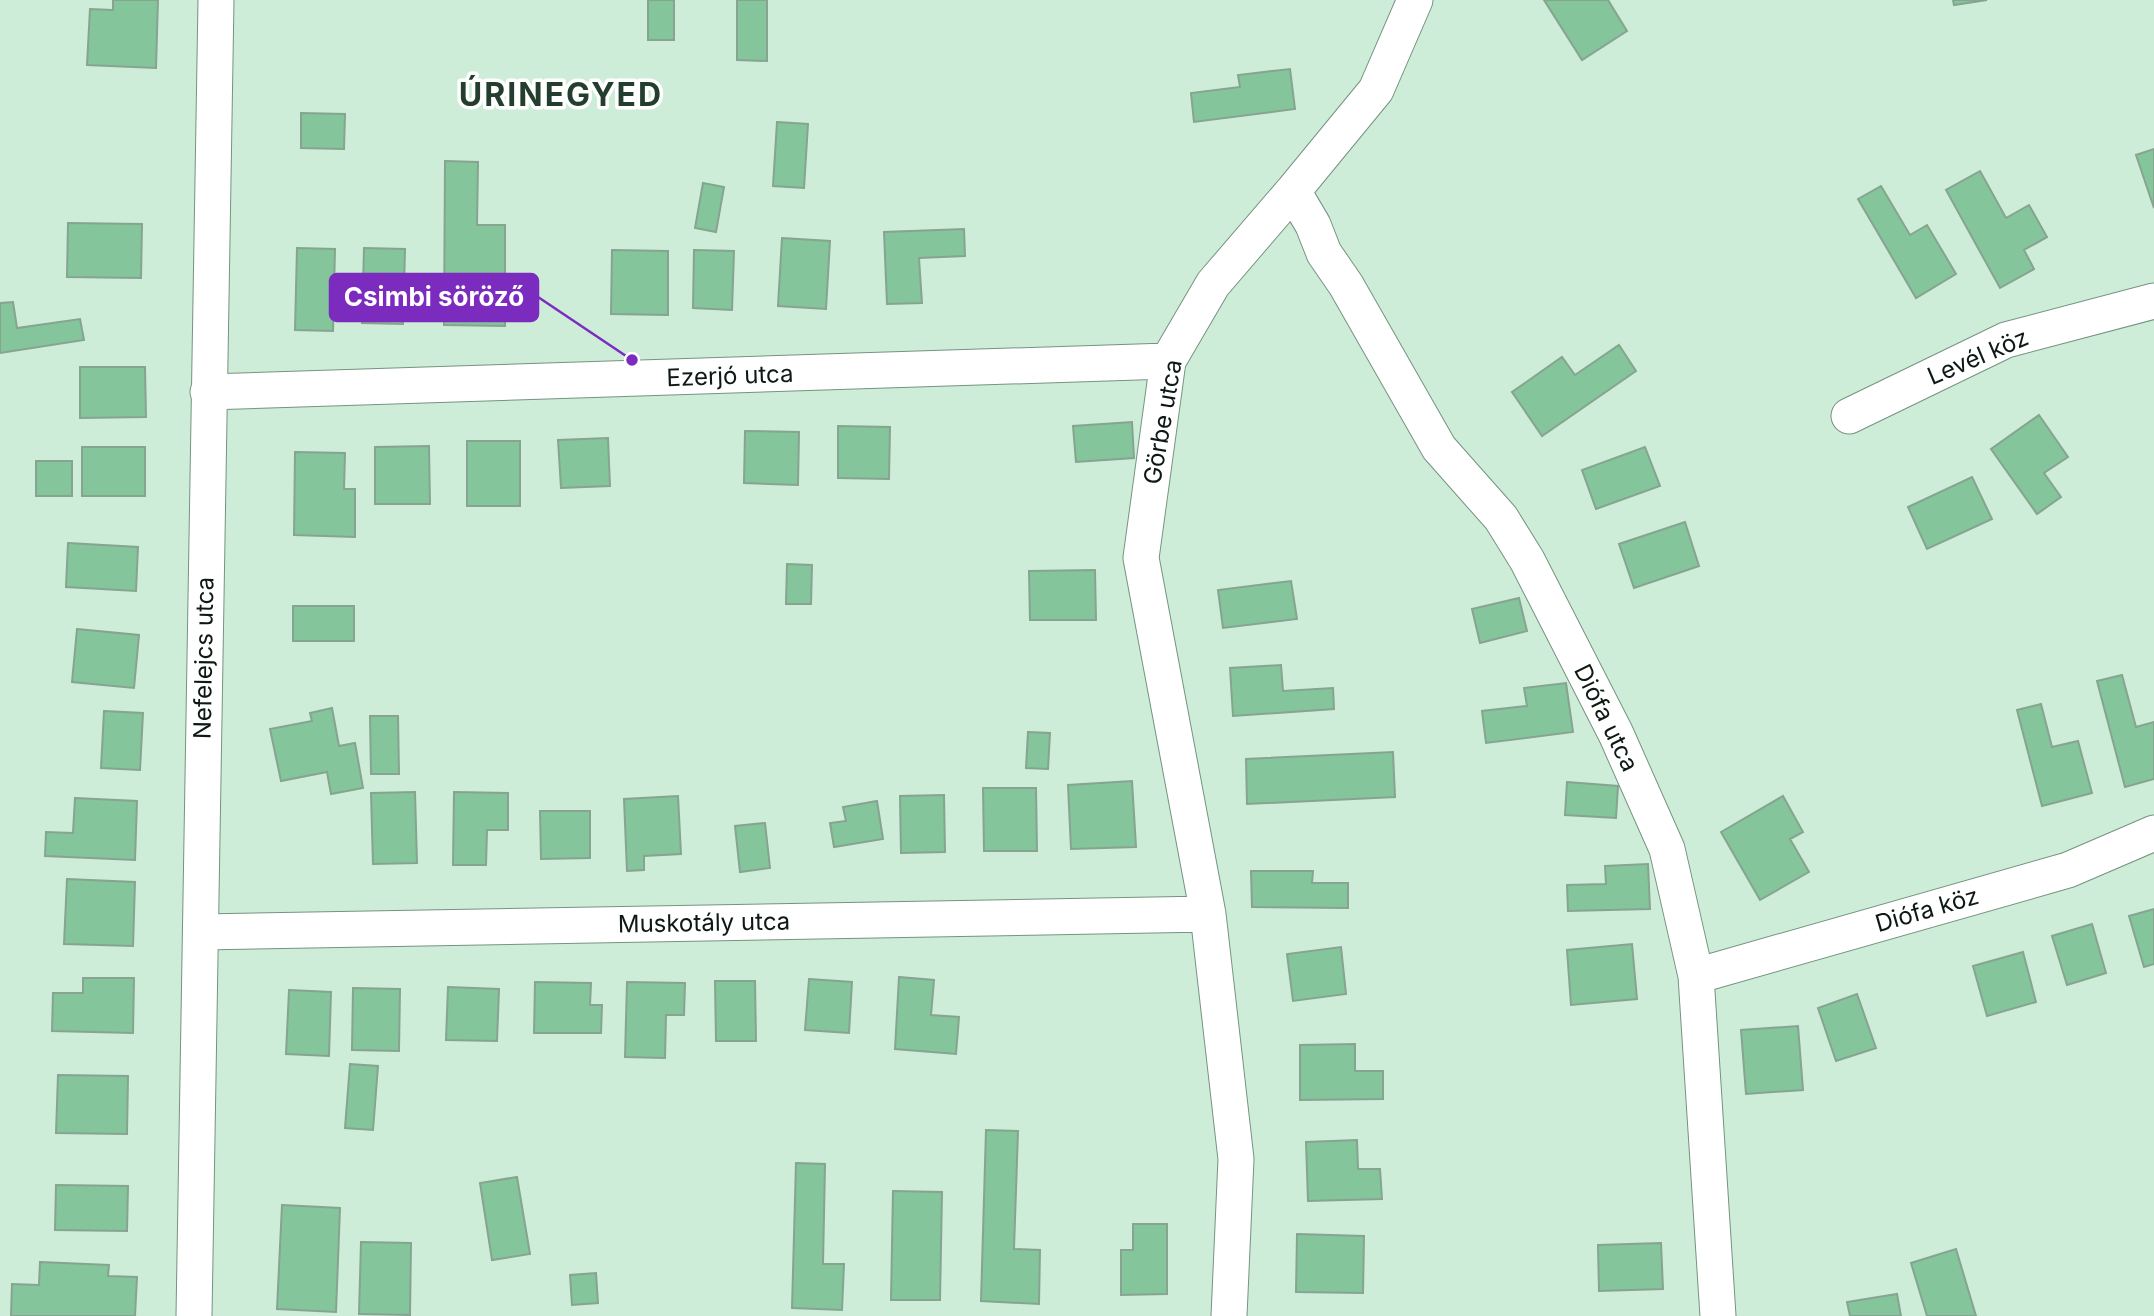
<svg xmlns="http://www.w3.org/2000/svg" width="2154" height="1316" viewBox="0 0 2154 1316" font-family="Inter,sans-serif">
	<rect width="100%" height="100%" fill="#cdedd8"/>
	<path fill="#84c59c" stroke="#86a490" stroke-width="2" d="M113,0h45l-2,68 -69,-3 3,-56 23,1z
		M648,0h26v40h-26z
		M737,0h30v61l-30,-1z
		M1544,0h64l19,31 -45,29z
		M1953,0h34l-33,5z
		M1290,69l5,40 -101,13 -3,-29 49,-6 -2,-12z
		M301,113l44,1 -1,35 -43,-1z
		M777,122l31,2 -4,64 -31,-2z
		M2154,149v59l-18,-53z
		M445,161l33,1 -1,63h28v101l-61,-1z
		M1980,171l26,47 23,-13 18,32 -23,13 10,19 -34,19 -54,-98z
		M703,183l21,4 -8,45 -21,-4z
		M1881,186l29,49 17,-10 29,49 -40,24 -58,-99z
		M68,223l74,1 -1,54 -74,-1z
		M964,229l1,27 -46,2 3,45 -35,1 -3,-72z
		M782,238l48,3 -4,68 -48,-3z
		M297,248l38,1 -2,82 -38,-1z
		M364,248l41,1 -2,75 -41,-1z
		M612,250l56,1v64l-57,-1z
		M694,250l40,1 -2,59 -39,-2z
		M13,302l4,26 63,-9 4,21 -84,13v-50z
		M1619,345l17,26 -94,65 -30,-44 50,-35 13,18z
		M80,367h65l1,50 -66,1z
		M2039,415l29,42 -24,16 17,24 -24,17 -46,-65z
		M1132,422l2,36 -58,4 -3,-36z
		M838,426l52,1 -1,52 -51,-1z
		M745,431l54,1 -1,53 -54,-2z
		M608,438l2,48 -49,2 -3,-48z
		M467,441h53v65h-53z
		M429,446l1,58h-55v-57z
		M82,447h63v49h-63z
		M1645,447l15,39 -64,23 -14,-39z
		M295,452l50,1 -1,36h11v48l-61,-2z
		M36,461h36v35h-36z
		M1972,477l20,42 -65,30 -19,-42z
		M1685,522l14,44 -65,22 -15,-44z
		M68,543l70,4 -2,44 -70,-4z
		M787,564l25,1 -1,39h-25z
		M1095,570l1,50h-66l-1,-49z
		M1291,581l6,38 -74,9 -5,-38z
		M1519,598l8,33 -47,12 -8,-34z
		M293,606h61v35h-61z
		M77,629l62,6 -5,53 -62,-6z
		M1281,665l2,26 50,-3 1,21 -101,7 -3,-48z
		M2122,675l14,52 18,-5v57l-29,8 -28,-106z
		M1566,683l7,49 -87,11 -4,-32 45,-5 -3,-18z
		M2041,704l11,43 26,-6 14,52 -50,13 -25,-96z
		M332,708l7,38 16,-3 8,45 -32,6 -4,-22 -46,9 -11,-52 42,-8 -2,-8z
		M104,711l39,2 -3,57 -39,-2z
		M370,716h28l1,58h-28z
		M1028,732l22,1 -2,36 -22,-1z
		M1393,752l2,45 -148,7 -1,-45z
		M1132,781l4,66 -65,2 -3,-64z
		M1567,782l51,4 -2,32 -51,-3z
		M983,788h53l1,63h-53z
		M415,792l2,71 -44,1 -2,-71z
		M454,792l54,1v37h-21l-1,35h-33z
		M944,795l1,57 -44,1 -1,-57z
		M678,796l3,58 -37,2v14l-17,1 -3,-72z
		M1783,796l20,36 -13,7 19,33 -49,28 -39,-68z
		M75,798l62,3 -2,59 -90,-4 1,-24 27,1z
		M877,801l6,38 -49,8 -4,-24 16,-2 -3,-14z
		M540,811h50v47l-49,1z
		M765,823l5,45 -30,4 -5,-46z
		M1648,864l2,45 -82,2 -1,-26 39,-1 -1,-18z
		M1251,871h62l-1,12h36v25l-96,-1z
		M67,879l68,3 -2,64 -69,-2z
		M2154,909v55l-10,3 -15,-51z
		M2092,924l14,49 -39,12 -15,-49z
		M1632,944l5,55 -66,6 -4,-55z
		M1341,947l5,47 -53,7 -6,-47z
		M2023,952l13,50 -49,14 -14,-50z
		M899,977l35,3 -3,35 28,2 -3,37 -61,-5z
		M83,978h51l-1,55 -81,-2 1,-38h30z
		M809,979l43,3 -3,51 -44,-3z
		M715,981h40l1,60h-40z
		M535,982l56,1 -1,22h12l-1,28h-67z
		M627,982l58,1 -1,32h-18l-1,43 -40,-1z
		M448,987l51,2 -2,52 -51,-1z
		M353,988l47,1 -1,62 -47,-1z
		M289,990l42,2 -2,64 -43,-2z
		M1857,994l19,54 -40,13 -18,-53z
		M1798,1026l5,64 -57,4 -5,-64z
		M1355,1044v27h28v28l-83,1v-55z
		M350,1064l28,2 -5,64 -28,-2z
		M58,1075l70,1 -1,58 -71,-1z
		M986,1130l32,1 -4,118 26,1 -1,54 -58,-3z
		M1357,1140l1,29h22l2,30 -74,2 -2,-59z
		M796,1163l29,1 -2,100h21l-2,46 -50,-2z
		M517,1177l13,77 -38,6 -12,-77z
		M56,1185l72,1 -1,45 -72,-1z
		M893,1191l49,1 -2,108h-49z
		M282,1205l58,3 -4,104 -59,-3z
		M1133,1224h34v70l-46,1v-45h12z
		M1297,1234l67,2 -1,57 -67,-1z
		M361,1242l50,1 -1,72 -51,-1z
		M1661,1243l2,46 -64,2 -1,-46z
		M1956,1249l20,67h-49l-16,-53z
		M40,1262l69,3 -1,11 29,1 -2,39h-124l1,-32 27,1z
		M596,1273l2,30 -26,2 -2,-30z
		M1897,1294l4,22h-51l-3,-14z"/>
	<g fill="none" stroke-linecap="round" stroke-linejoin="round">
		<g stroke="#769380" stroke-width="37">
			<path id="street" d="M1293,191l20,34 11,28 22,32 93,163 62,70 26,42 89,174 51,115 29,127 22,340
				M208,392l960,-31
				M1849,416l157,-76 148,-39
				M201,932l1007,-18
				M1696,976l372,-106 86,-37
				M194,1316l22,-1316
				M1229,1316l7,-157 -28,-245 -67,-356 27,-197 45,-77 80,-93 83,-101 39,-90"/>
		</g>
		<use href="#street" stroke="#fff" stroke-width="35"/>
	</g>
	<g text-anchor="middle" stroke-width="7" stroke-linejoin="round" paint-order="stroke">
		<g font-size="24" fill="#0d1912" stroke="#fff">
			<text transform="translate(1978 357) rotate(-23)" y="8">Levél köz</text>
			<text transform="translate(730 376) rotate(-2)" y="8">Ezerjó utca</text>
			<text transform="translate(1163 422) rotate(-80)" y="8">Görbe utca</text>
			<text transform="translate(204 658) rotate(-89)" y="8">Nefelejcs utca</text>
			<text transform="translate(1606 718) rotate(64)" y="8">Diófa utca</text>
			<text transform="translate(1927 910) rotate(-16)" y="8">Diófa köz</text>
			<text transform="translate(704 923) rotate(-1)" y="8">Muskotály utca</text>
		</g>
		<g font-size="32" font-weight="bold" letter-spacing="2" fill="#243e2e" stroke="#fff">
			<text x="561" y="106">ÚRINEGYED</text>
		</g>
	</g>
	<path fill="none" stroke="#7b2cbf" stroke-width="2.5" d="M632 360L538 297"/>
	<circle fill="#7b2cbf" stroke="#fff" stroke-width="2.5" cx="632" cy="360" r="7"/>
	<rect fill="#7b2cbf" stroke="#7b2cbf" stroke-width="2.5" x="330" y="274" width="208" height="47" rx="7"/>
	<g font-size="26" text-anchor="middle" font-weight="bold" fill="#fff">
		<text x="434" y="306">Csimbi söröző</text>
	</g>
</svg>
